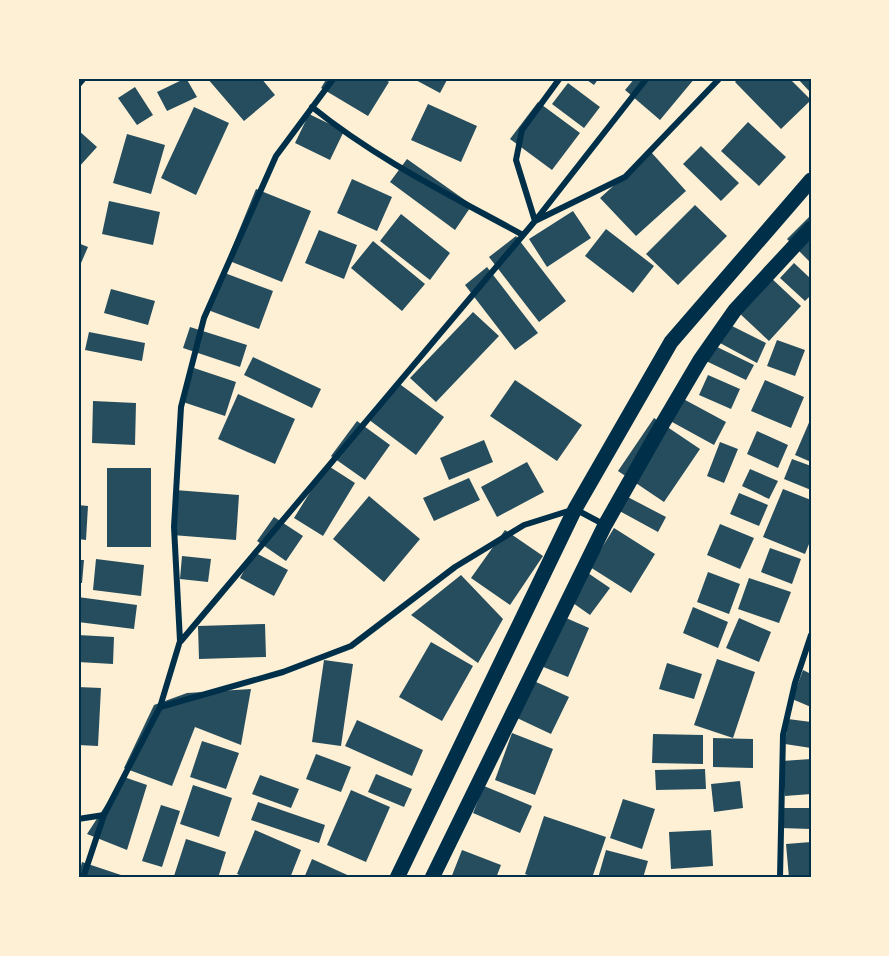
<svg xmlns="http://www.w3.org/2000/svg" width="889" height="956" viewBox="0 0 889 956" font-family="Rubik,sans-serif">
	<rect width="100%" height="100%" fill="#fdf0d5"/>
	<path fill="#264d5e" d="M186,78l11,19 -30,14 -10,-19z
		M207,78h54l14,17 -31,26z
		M327,78h56l6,4 -21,34 -47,-28z
		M412,78h36l-8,15z
		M584,78h15l-5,7z
		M635,78h60l-35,42 -35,-30z
		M739,78h50l22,22 -30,29 -46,-47z
		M797,78h14v15z
		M568,83l32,24 -16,21 -32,-24z
		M135,87l18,28 -16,10 -19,-27z
		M538,102l42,31 -28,37 -42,-31z
		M428,104l49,22 -16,36 -50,-22z
		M194,107l35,16 -33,72 -35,-17z
		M309,114l35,17 -14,29 -35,-17z
		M748,122l38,35 -27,29 -38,-35z
		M78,130l19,17 -19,21z
		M127,134l38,11 -14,49 -38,-11z
		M701,146l38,37 -18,18 -38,-37z
		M651,152l35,39 -50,45 -36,-38z
		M407,159l65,46 -17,25 -65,-48z
		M352,179l40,18 -15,34 -40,-18z
		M256,189l55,22 -29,71 -55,-22z
		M109,201l51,11 -7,33 -51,-11z
		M695,205l32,31 -49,49 -32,-31z
		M573,211l18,27 -44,29 -18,-28z
		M401,214l49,39 -20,27 -50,-39z
		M811,215v48l-24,-24z
		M606,229l48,37 -21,27 -48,-37z
		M319,230l38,15 -13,34 -39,-16z
		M516,236l50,65 -27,21 -50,-65z
		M373,241l52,43 -23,27 -51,-43z
		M78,243l10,4 -10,23z
		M794,263l17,16v16l-6,6 -25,-23z
		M487,267l51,66 -23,17 -50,-65z
		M222,272l51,19 -14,38 -51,-19z
		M769,276l32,30 -32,35 -32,-30z
		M111,289l44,12 -7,24 -44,-12z
		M473,312l26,24 -63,66 -26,-24z
		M730,325l36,18 -9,20 -37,-20z
		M190,327l57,18 -7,22 -57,-19z
		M89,332l56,11 -3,18 -57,-11z
		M777,340l28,10 -10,26 -28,-10z
		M713,345l41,20 -8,15 -40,-19z
		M253,357l68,32 -9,19 -68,-33z
		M194,368l42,14 -11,34 -42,-14z
		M708,375l32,14 -9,20 -32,-14z
		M515,380l67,45 -25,36 -67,-45z
		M765,380l39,17 -13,31 -40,-17z
		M397,382l47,35 -28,38 -48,-36z
		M238,394l57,25 -20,45 -57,-25z
		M676,395l50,27 -12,23 -51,-28z
		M93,401l43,2 -1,42 -43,-2z
		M654,418l46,31 -36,53 -46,-31z
		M811,418v44l-16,-7z
		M357,421l33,24 -25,35 -34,-24z
		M757,431l31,14 -10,23 -31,-14z
		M484,440l9,22 -44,18 -9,-22z
		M720,442l18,7 -14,34 -17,-7z
		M792,459l19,7v24l-27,-11z
		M527,462l17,30 -47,25 -16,-30z
		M327,465l28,18 -32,53 -29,-18z
		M107,468h44v79h-44z
		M750,469l28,12 -9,18 -27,-13z
		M469,478l11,22 -46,21 -11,-23z
		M783,489l28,11v39l-6,15 -42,-17z
		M175,490l64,5 -3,45 -64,-5z
		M739,493l29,12 -9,21 -29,-12z
		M622,494l44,23 -8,15 -44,-24z
		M369,496l51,43 -36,43 -51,-43z
		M78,505l10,1 -2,34 -8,-1z
		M274,517l29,19 -17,25 -29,-20z
		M720,524l34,14 -14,31 -33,-14z
		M614,528l41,26 -24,39 -41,-26z
		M505,530l38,26 -33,49 -39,-27z
		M770,548l31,11 -9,25 -31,-12z
		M254,552l34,18 -14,26 -34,-18z
		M182,556l29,3 -3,23 -28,-3z
		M96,559l48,6 -3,31 -48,-6z
		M78,560h6l-2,23h-4z
		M582,569l28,19 -20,27 -27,-19z
		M708,572l32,12 -11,30 -32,-12z
		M461,575l42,44 -25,44 -67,-48z
		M749,578l42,14 -12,31 -41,-14z
		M78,597l59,8 -3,24 -56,-7z
		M693,607l35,15 -10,26 -35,-15z
		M557,614l32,14 -21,49 -32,-13z
		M739,618l32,14 -12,30 -33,-14z
		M265,624l1,33 -67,2 -1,-33z
		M78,635l36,2 -1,27 -35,-2z
		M431,642l42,24 -31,55 -43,-24z
		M717,659l38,13 -22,66 -39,-13z
		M324,660l29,4 -12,82 -29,-4z
		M667,663l35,11 -8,25 -35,-10z
		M803,670l8,4v33l-19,-8z
		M534,681l35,16 -18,37 -34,-16z
		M78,687l23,1 -3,58 -20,-1z
		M251,689l-10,56 -46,-18 -23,59 -48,-18 30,-63 33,-12z
		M788,719l23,3v26l-26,-4z
		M357,720l66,30 -11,26 -67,-30z
		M512,733l41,16 -18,46 -40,-15z
		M653,734l50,1v29l-51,-1z
		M713,738l40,1v29l-40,-1z
		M202,741l37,12 -13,36 -36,-12z
		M316,754l35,13 -10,25 -35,-13z
		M811,759v35l-26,2 -3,-35z
		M705,769l1,20 -50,1 -1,-20z
		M376,774l36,15 -8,18 -36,-15z
		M260,775l39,14 -8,19 -39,-14z
		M124,777l23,8 -20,65 -40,-16z
		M740,781l3,27 -29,4 -3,-28z
		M193,785l39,13 -13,39 -39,-13z
		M484,786l48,20 -12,27 -47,-20z
		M351,790l39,17 -24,55 -39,-17z
		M623,799l32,10 -13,40 -32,-11z
		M258,802l67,23 -6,18 -68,-23z
		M161,805l19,6 -18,56 -20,-6z
		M781,808h30v21l-31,-1z
		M544,816l62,21 -14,41h-56l-11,-4z
		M255,830l46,20 -11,28h-43l-10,-4z
		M711,830l2,36 -42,3 -2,-37z
		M186,839l40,13 -8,26 -44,-2z
		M811,842v36h-22l-3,-34z
		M462,850l39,15 -5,13h-45z
		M606,850l42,11 -5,17h-45z
		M312,859l42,19h-50z
		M82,862l39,13 -1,3h-42z"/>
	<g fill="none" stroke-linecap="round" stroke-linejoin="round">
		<path stroke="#003049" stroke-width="6" d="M560,78l-38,52 -6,30 19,61 90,-44 95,-99
			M78,85l6,-7
			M312,107c64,52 138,88 211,128
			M181,641l354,-420 112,-143
			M160,707l123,-35 68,-26 104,-79 69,-42 51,-16 30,16
			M78,819l26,-4
			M83,878l21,-63 56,-108 20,-66 -6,-114 7,-120 23,-89 72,-162 58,-78
			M780,878l3,-143 12,-52 16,-48"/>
		<path stroke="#003049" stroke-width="15" d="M397,878l178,-369 96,-167 140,-162
			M432,878l173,-353 55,-97 40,-68 35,-50 76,-82"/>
	</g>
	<rect width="889" height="956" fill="none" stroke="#fdf0d5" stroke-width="159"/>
	<rect x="80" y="80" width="730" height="796" fill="none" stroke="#003049" stroke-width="2"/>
</svg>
